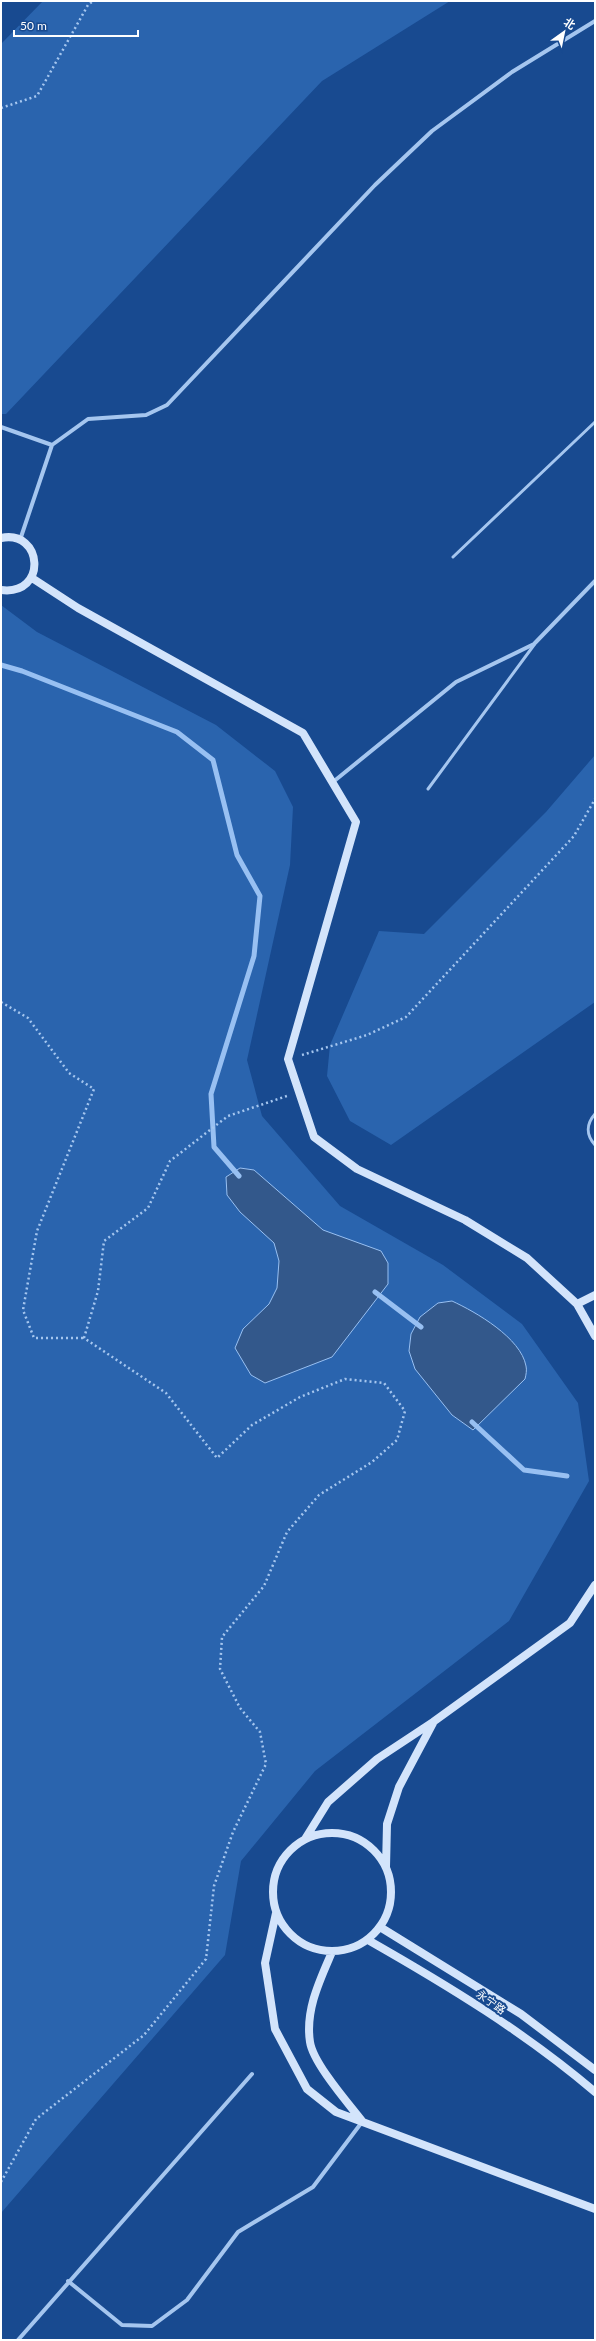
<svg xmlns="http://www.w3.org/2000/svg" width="596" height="2341" viewBox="0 0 596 2341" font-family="Lato,'Noto Sans SC',sans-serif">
	<rect width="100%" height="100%" fill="#184a90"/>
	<path fill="#2a64ae" d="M43,1h407l-128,80 -316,333h-5v-370z
		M1,605l36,27 179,93 59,46 18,36 -3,58 -43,195 15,56 78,90 103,59 79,59 56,79 11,78 -80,140 -194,150 -74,90 -16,94 -224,258z
		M595,755v247l-204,143 -41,-24 -23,-45 3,-31 49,-114 45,3 122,-122z"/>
	<path fill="#33588b" stroke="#98c0f2" d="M240,1168l14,2 69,60 58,21 7,12v21l-56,73 -67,26 -14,-8 -16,-27 8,-19 26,-25 8,-16 2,-27 -5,-18 -34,-31 -13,-17 -1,-18z
		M452,1301c24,11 69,37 74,65 1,4 0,9 -1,13l-52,51 -21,-15 -37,-46 -6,-18 2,-17 9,-17 18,-14z"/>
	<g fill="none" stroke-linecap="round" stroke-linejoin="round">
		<path stroke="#98c0f2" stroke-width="5" d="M1,665l21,6 155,61 36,28 24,95 23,41 -6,60 -43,138 3,53 25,29
			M375,1292l46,35
			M472,1422l52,48 43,6"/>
		<path stroke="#a5c6ef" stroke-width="2.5" stroke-dasharray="2 3" stroke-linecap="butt" d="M1,108l36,-12 51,-91 5,-4
			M1,1002l27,16 41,55 25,16 -57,142 -14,79 11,28h50
			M302,1055l65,-20 39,-18 168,-181 21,-37
			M1,2182l35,-63 108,-84 62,-76 8,-73 19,-54 33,-68 -6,-32 -20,-24 -20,-39 2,-32 42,-51 23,-54 32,-37 53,-33 25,-22 8,-29 -21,-28 -39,-4 -45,18 -48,28 -35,33 -51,-65 -82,-55 14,-47 6,-50 44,-33 22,-47 58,-45 59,-20"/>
		<path stroke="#a5c6ef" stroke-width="3" d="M453,557l142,-135
			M428,789l106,-144
			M595,1114c-9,10 -9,21 0,31"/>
		<path stroke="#a5c6ef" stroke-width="4" d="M1,427l51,18
			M20,540l32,-95 36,-26 58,-4 21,-10 208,-220 57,-54 80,-59 83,-51
			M333,782l123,-100 78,-38 61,-63
			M68,2281l54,44 30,1 35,-26 51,-68 75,-45 49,-65
			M18,2340l234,-266"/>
		<path stroke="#d3e4fb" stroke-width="8" d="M1,538c42,-9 47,58 0,52
			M32,578l46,30 225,125 53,89 -68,237 26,78 43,32 108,51 62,38 50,46 18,32
			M577,1304l18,-9
			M273 1892a59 59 0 1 1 118 0a59 59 0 1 1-118 0Z
			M305,1839l23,-37 49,-43 56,-37 137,-99 25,-38
			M386,1867l1,-43 12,-37 34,-64
			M276,1913l-11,50 10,66 32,60 29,23 259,97
			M380,1927l141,87 74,56
			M368,1940c79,45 158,93 227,152
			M332,1952c-12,28 -27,58 -22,90 3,21 38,61 52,79"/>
	</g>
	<g text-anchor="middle" stroke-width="4" stroke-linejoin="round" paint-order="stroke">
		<g font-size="11" fill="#fff" stroke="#184a90">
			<text transform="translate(491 2002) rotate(35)" y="4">永宁路</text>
		</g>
	</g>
	<rect width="596" height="2341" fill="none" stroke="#ffffff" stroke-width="4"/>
	<g transform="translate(564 32) rotate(33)" stroke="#184a90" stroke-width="3" paint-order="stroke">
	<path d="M0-3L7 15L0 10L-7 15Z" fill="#ffffff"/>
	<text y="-6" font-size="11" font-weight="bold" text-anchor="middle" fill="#ffffff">北</text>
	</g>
	<path d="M14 30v6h124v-6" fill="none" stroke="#ffffff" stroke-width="2"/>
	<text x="20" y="30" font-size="12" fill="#ffffff" stroke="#184a90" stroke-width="3" paint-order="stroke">50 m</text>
</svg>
